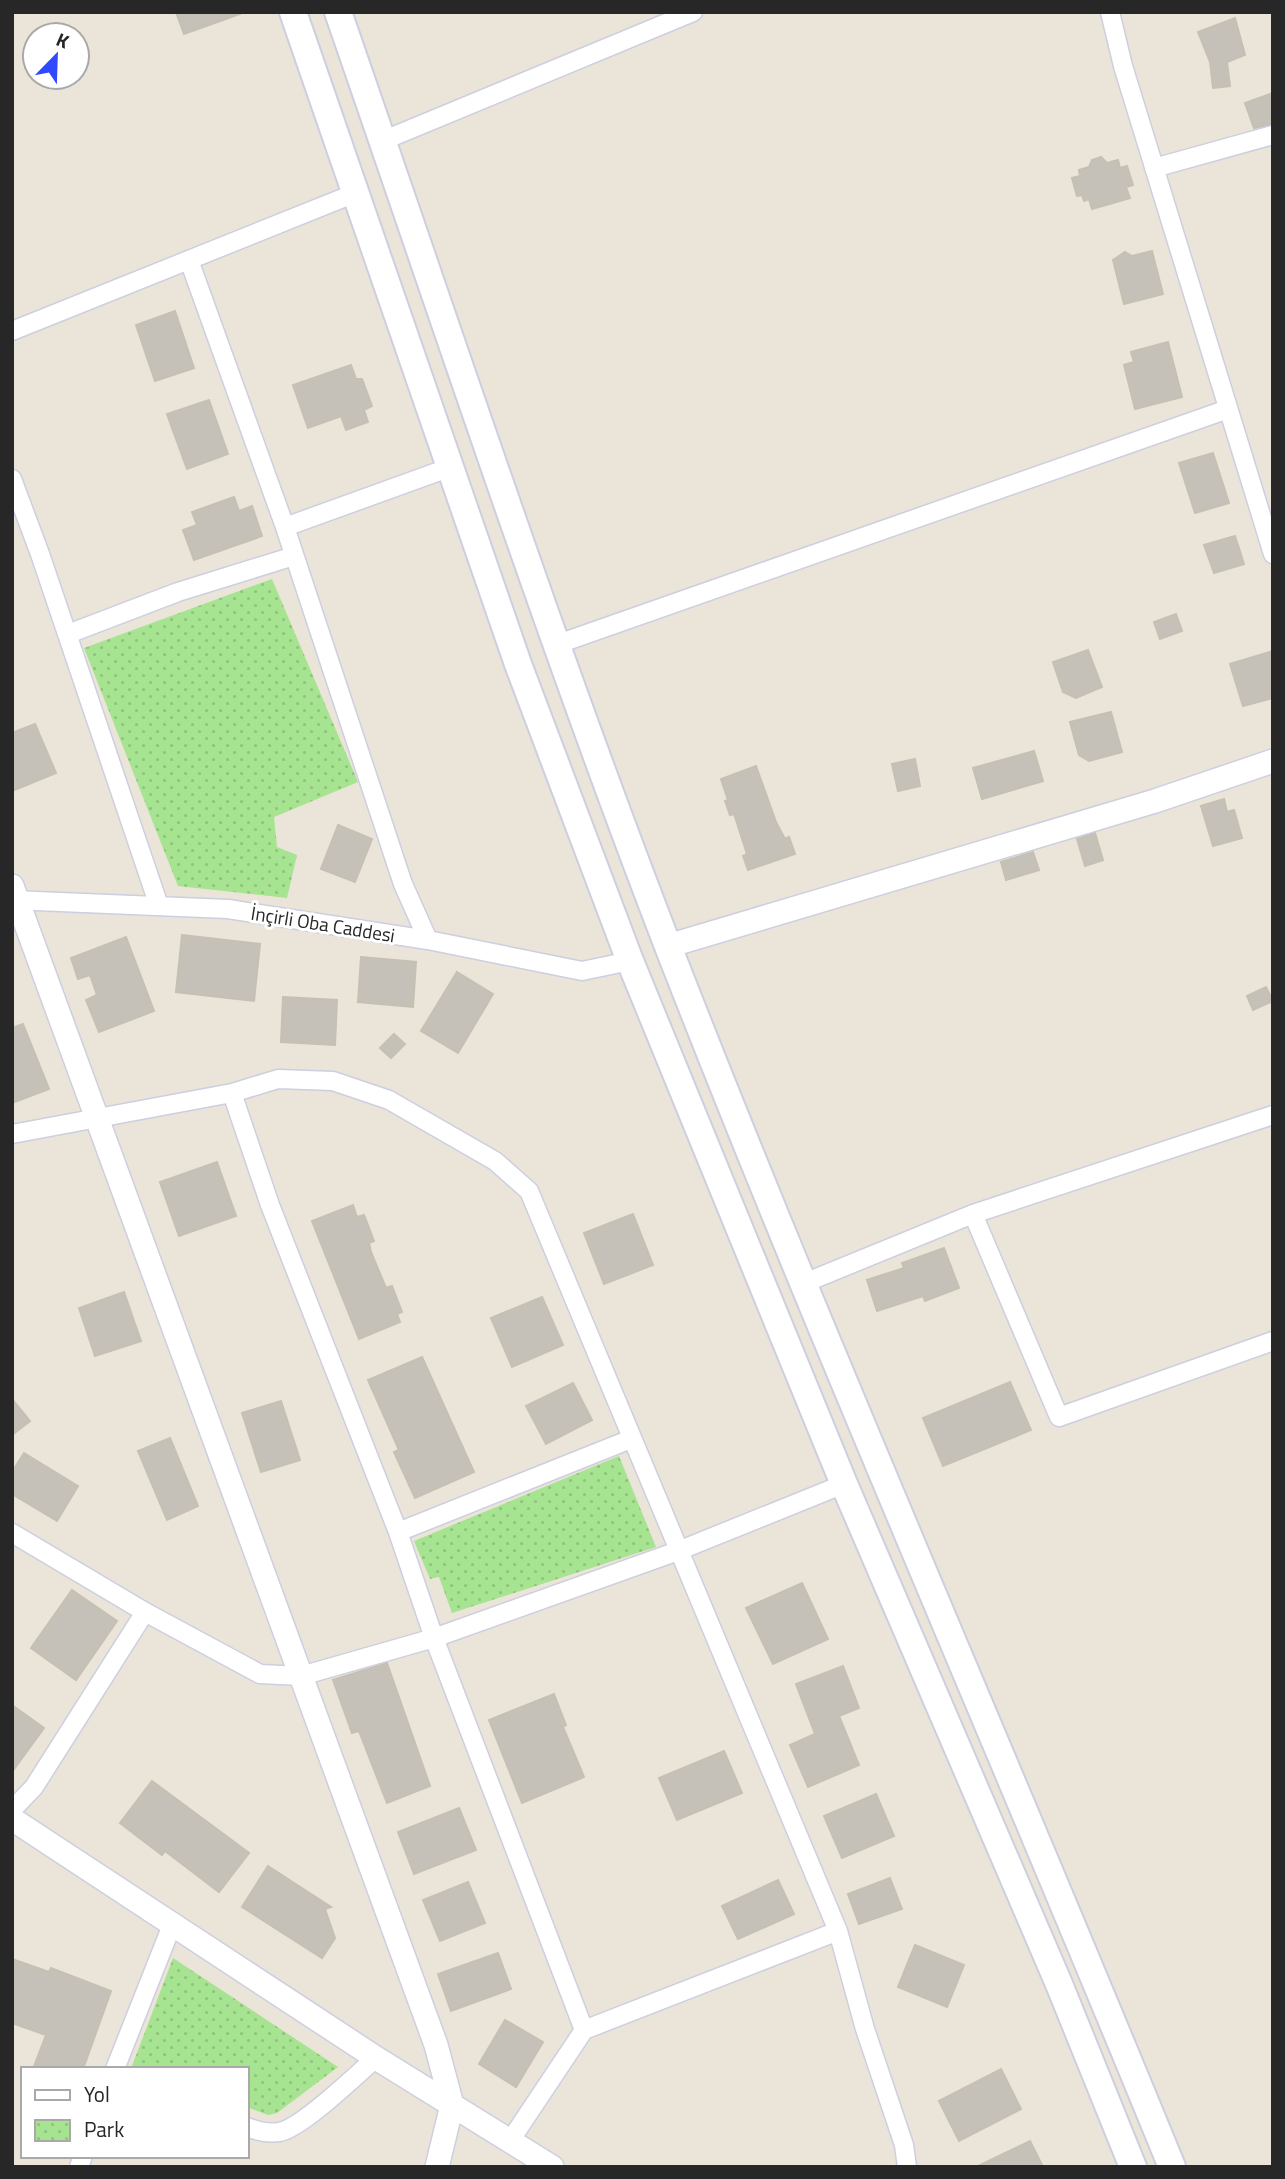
<svg xmlns="http://www.w3.org/2000/svg" width="1285" height="2179" viewBox="0 0 1285 2179" font-family="'Titillium Web',sans-serif">
	<defs>
		<pattern id="park-dots" width="8" height="8" patternUnits="userSpaceOnUse" patternTransform="scale(1.75)"><rect width="8" height="8" fill="#a7e491"/><path d="M2 2h.1M6 6h.1" fill="none" stroke="#90c47d" stroke-width="1.8" stroke-linecap="round"/></pattern>
	</defs>
	<rect width="100%" height="100%" fill="#ebe4d8"/>
	<path fill="url(#park-dots)" d="M272,579l86,203 -84,35 3,30 20,8 -10,43 -109,-12 -94,-238z
		M619,1456l37,91 -204,66 -13,-36 -9,2 -16,-38z
		M173,1958l165,109 -61,46 -9,2 -21,-8v-38h-106l-9,-3z"/>
	<path fill="#c6c1b8" stroke="#c6c0b2" stroke-width="2" d="M176,12h63l1,2 -56,20z
		M1235,18l10,37 -18,7 3,24 -17,2 -3,-26 -12,-30z
		M1273,93v31l-19,4 -9,-25z
		M1101,157l6,6 11,-3 2,8 7,-2 6,19 -7,2 4,11 -38,11 -3,-10 -5,2 -2,-6 -5,1 -5,-18 8,-2 -1,-6 10,-3 3,-7z
		M1152,251l11,43 -39,10 -11,-44 12,-8 7,4z
		M175,311l19,57 -39,13 -19,-56z
		M1168,342l14,55 -47,12 -11,-44 10,-3 -3,-10z
		M351,365l5,14h6l10,27 -8,4 4,12 -22,8 -5,-14 -33,12 -15,-43z
		M209,400l19,54 -41,15 -20,-55z
		M1213,453l16,50 -34,10 -16,-50z
		M234,497l5,14 13,-5 10,30 -68,24 -11,-30 14,-5 -5,-13z
		M1235,536l9,28 -30,9 -10,-28z
		M1176,614l6,17 -22,8 -6,-17z
		M1088,650l14,37 -26,11 -13,-6 -10,-30z
		M1273,651v47l-30,8 -13,-42z
		M1111,712l11,40 -33,9 -10,-6 -9,-33z
		M35,724l21,49 -44,18v-58z
		M1034,751l9,30 -61,18 -9,-31z
		M915,759l5,27 -22,5 -6,-27z
		M756,766l20,56 9,17 4,-2 6,17 -47,16 -5,-14 4,-2 -13,-40 -4,1 -5,-14 3,-1 -7,-21z
		M1224,799l3,13 7,-2 8,28 -29,8 -12,-40z
		M338,825l34,14 -17,43 -34,-13z
		M1095,833l8,27 -18,6 -8,-27z
		M1033,852l6,18 -33,10 -5,-18z
		M182,935l78,9 -6,57 -78,-9z
		M126,937l28,74 -55,21 -13,-32 11,-5 -7,-20 -12,4 -7,-21z
		M361,957l55,5 -3,45 -55,-5z
		M457,972l36,22 -35,59 -37,-22z
		M1266,987l7,14 -20,9 -6,-14z
		M283,997l54,3 -2,45 -54,-3z
		M23,1024l26,65 -37,14v-75z
		M394,1034l11,10 -14,14 -11,-10z
		M217,1162l19,54 -57,20 -19,-54z
		M353,1205l4,12 7,-2 10,26 -5,2 2,9 15,36 6,-2 10,26 -5,2 3,8 -41,17 -47,-118z
		M633,1214l20,51 -49,19 -20,-51z
		M944,1248l15,40 -34,13 -2,-5 -46,15 -10,-31 37,-12 -2,-5z
		M124,1292l17,49 -46,15 -16,-48z
		M542,1297l21,48 -51,22 -21,-49z
		M422,1357l52,115 -59,26 -21,-46 5,-2 -31,-70z
		M1010,1382l21,48 -88,36 -20,-48z
		M573,1383l19,37 -46,24 -20,-38z
		M12,1399l18,22 -18,14z
		M281,1401l19,59 -39,12 -19,-59z
		M170,1438l28,68 -31,14 -29,-69z
		M24,1453l54,33 -21,35 -45,-27v-22z
		M802,1583l26,56 -55,25 -27,-56z
		M72,1590l45,31 -41,59 -45,-32z
		M387,1663l43,123 -43,17 -28,-72 -7,2 -19,-53z
		M843,1666l16,42 -20,8 20,49 -51,22 -18,-42 25,-11 -19,-50z
		M554,1694l12,31 -3,2 21,50 -62,26 -33,-83z
		M12,1705l32,23 -32,44z
		M724,1751l18,42 -65,27 -18,-42z
		M152,1781l97,72 -30,39 -54,-41 -3,4 -42,-32z
		M876,1794l18,42 -52,22 -18,-42z
		M459,1808l17,42 -62,24 -16,-42z
		M268,1866l63,41 -6,2 10,29 -13,20 -80,-51z
		M890,1878l12,31 -43,15 -11,-30z
		M778,1880l16,34 -56,25 -16,-33z
		M468,1882l17,41 -45,18 -17,-41z
		M915,1945l49,20 -17,42 -49,-20z
		M498,1953l13,36 -60,22 -13,-37z
		M12,1959l37,13 2,-4 60,23 -28,78h-50l13,-34 -34,-12z
		M505,2020l38,22 -27,45 -37,-23z
		M1001,2069l20,40 -62,32 -20,-40z
		M1030,2141l13,26h-67z"/>
	<g fill="none" stroke-linecap="round" stroke-linejoin="round">
		<g stroke="#cdcfe1" stroke-width="21">
			<path id="minor" d="M1110,12l13,54 150,488
				M382,141l311,-129
				M1154,168l119,-33
				M189,260l96,267 118,357 25,56
				M12,331l341,-137
				M12,479l28,75 119,352
				M285,527l166,-60
				M68,634l110,-42 116,-36
				M558,644l670,-235
				M12,900l216,9 200,31 154,31 48,-10
				M232,1093l38,112 128,327 36,106 150,392
				M12,1134l220,-41 46,-14 55,2 56,19 106,61 34,30 309,740 27,98 39,116 3,22
				M973,1214l86,203 214,-76
				M802,1284l171,-70 300,-99
				M398,1532l233,-93
				M12,1533l133,79 115,62 41,2 133,-38 244,-87 166,-67
				M12,1810l22,-23 111,-175
				M115,2069l57,-144
				M247,2127c10,4 21,7 32,5 22,-3 78,-58 97,-74
				M510,2141l74,-111 254,-99
				M79,2167l4,-11"/>
		</g>
		<g stroke="#cdcfe1" stroke-width="26">
			<path id="tertiary" d="M12,886l424,1159 16,60 -15,62
				M668,946l487,-145 118,-40
				M12,1819l364,239 176,109"/>
		</g>
		<g stroke="#cdcfe1" stroke-width="30">
			<path id="secondary" d="M293,12l225,652 112,297 214,523 215,500 74,183
				M338,12c109,314 213,632 333,942 159,408 336,808 501,1213"/>
		</g>
		<use href="#minor" stroke="#fff" stroke-width="18"/>
		<use href="#tertiary" stroke="#fff" stroke-width="23"/>
		<use href="#secondary" stroke="#fff" stroke-width="26"/>
	</g>
	<g text-anchor="middle" stroke-width="6" stroke-linejoin="round" paint-order="stroke">
		<g font-size="19" fill="#272727" stroke="#fff">
			<text transform="translate(323 924) rotate(9)" y="7">İnçirli Oba Caddesi</text>
		</g>
	</g>
	<rect width="1285" height="2179" fill="none" stroke="#272727" stroke-width="28"/>
	<rect x="21" y="2067" width="228" height="91" fill="#ffffff" stroke="#a9a9a9" stroke-width="2"/>
	<rect x="35" y="2090" width="35" height="10" fill="#ffffff" stroke="#a9a9a9" stroke-width="2"/>
	<text x="84" y="2102" font-size="21" fill="#272727">Yol</text>
	<rect x="35" y="2120" width="35" height="21" fill="url(#park-dots)" stroke="#a9a9a9" stroke-width="2"/>
	<text x="84" y="2137" font-size="21" fill="#272727">Park</text>
	<g transform="translate(56 56) rotate(23)"><circle r="33" fill="#ffffff" stroke="#a9a9a9" stroke-width="2"/>
	<path d="M0-5L12 26L0 18L-12 26Z" fill="#3048ff"/>
	<text y="-10" font-size="19" font-weight="bold" text-anchor="middle" fill="#272727">K</text>
	</g>
</svg>
